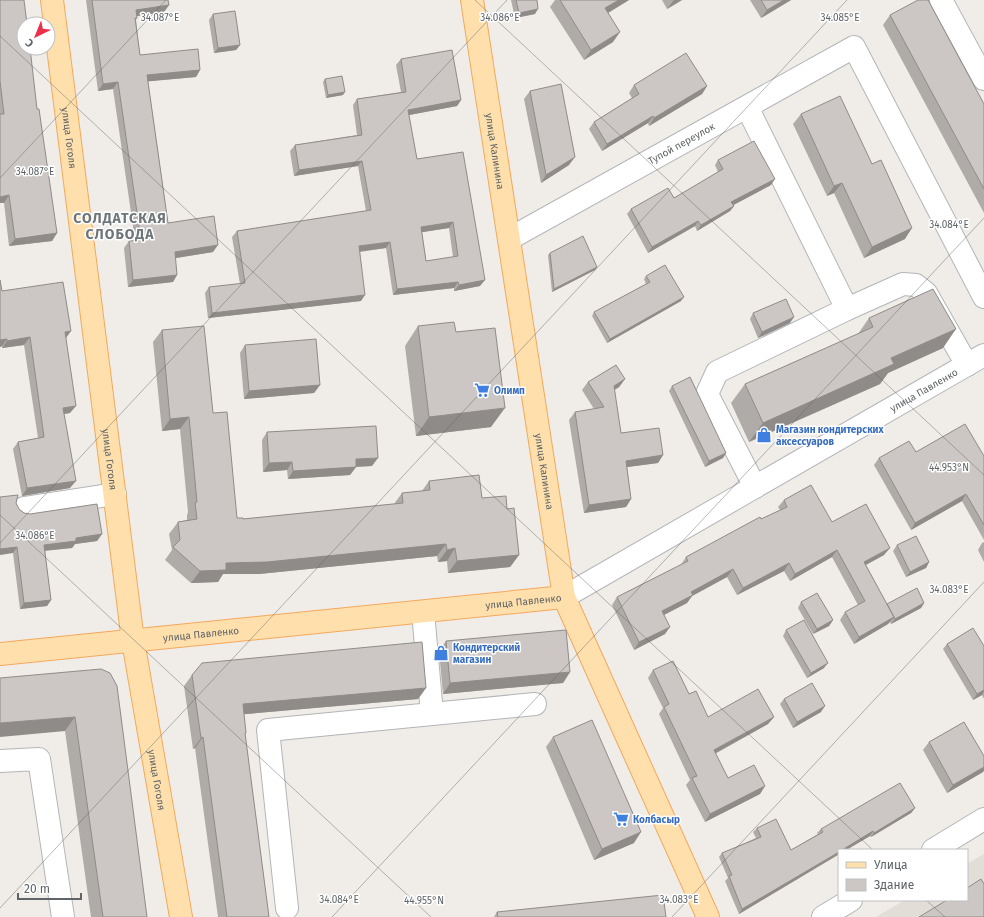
<svg xmlns="http://www.w3.org/2000/svg" width="984" height="917" viewBox="0 0 984 917" font-family="'Fira Sans',sans-serif">
	<rect width="100%" height="100%" fill="#f0ece7"/>
	<path fill="#e3ddd8" d="M984,854v63h-108l29,-17h62v-36z"/>
	<g fill="none" stroke-linecap="round" stroke-linejoin="round">
		<g stroke="#b2b6b9" stroke-width="24">
			<g id="minor">
				<path d="M941,0l43,79"/>
				<path d="M747,107l100,202 -130,63 -10,22 48,93"/>
				<path id="s1" d="M509,239l345,-192 130,250"/>
				<path d="M847,309l56,-25 13,1 10,8 41,72"/>
				<path d="M24,508l91,-14"/>
				<path id="s2" d="M564,597l420,-242"/>
				<path d="M432,714l103,-10"/>
				<path d="M0,761l39,-2 24,158"/>
				<path d="M933,850l51,-31"/>
				<path d="M287,908l-19,-178 164,-16 -9,-102"/>
				<path d="M823,917l28,-17"/>
			</g>
		</g>
		<g stroke="#f4a85c" stroke-width="24">
			<g id="major">
				<path id="s3" d="M52,0l81,641 48,276"/>
				<path id="s4" d="M472,0l92,597 144,320"/>
				<path id="s5" d="M0,654l564,-57"/>
			</g>
		</g>
		<use href="#minor" stroke="#fff" stroke-width="22"/>
		<use href="#major" stroke="#ffe0ad" stroke-width="22"/>
	</g>
	<path fill="#afaba9" fill-rule="evenodd" d="M0,0l37,109 20,124 -5,8 -43,5 -5,-43h-4z
		M86,0h82l1,5 -5,7 -27,4v2l-1,2 4,35 60,15 -4,7 -48,4 20,142 45,29 -38,6 2,17 -4,7 -45,5 -4,-39 5,-7 6,-1 -22,-151 -15,2z
		M511,0h26l-2,14 -20,4z
		M555,0h74l-21,13 5,29 -29,18 -34,-53z
		M662,0h20l-15,9z
		M750,0h41l-30,18z
		M213,14l27,31 -4,5 -22,3 -5,-33z
		M890,15l94,89v109l-101,-188z
		M401,59l60,41 -4,6 -48,9 8,44 46,-7 17,134 -26,5v-3l-61,7 -7,-47 -26,4 1,49 -153,17 -3,-25 4,-6 31,-3 -8,-47 5,-6 129,-20 -8,-45 -64,10 -4,-25 5,-6 62,-10 -4,-30 4,-6 44,-7 -5,-27zM449,228l4,29 -27,4 -4,-29z
		M325,79l18,16 -17,3 -3,-16z
		M634,85l73,1 -5,8 -53,32 -1,-3 -46,28 -13,-22 5,-7 38,-24 -3,-5z
		M530,91l39,74 -28,18 -17,-84z
		M801,114l104,125 -41,19 -30,-65 -7,3 -34,-72z
		M718,160l53,25 -38,20 1,1 -4,5 -33,20 -2,-5 -47,27 -21,-39 4,-5 43,-11 44,-26 -3,-7z
		M550,253l45,17 -43,22 -4,-37z
		M646,276l35,25 -74,42 -15,-27 2,-4 52,-28 -2,-5z
		M0,280l2,11 64,47 4,75 -6,1 6,74 -48,8 -9,-47 5,-7 20,-4 -14,-93 -22,3v-2l-2,1z
		M753,313l37,10 -32,15 -8,-19z
		M869,318l74,30 -55,25 -8,11 -131,58 -18,-39 14,-19 113,-50z
		M418,326l38,6 35,95 -75,9 -11,-90z
		M162,330l51,83 24,105 6,1 151,-15 8,-11 20,-2 7,-10 53,17 25,11 12,46 -9,12 -62,6 -1,-12 -9,1 -1,-6 -178,18h-36l-5,8 -27,1 -26,-23 7,-10 -3,-16 9,-12 9,-2v-5l1,-3 -8,-83 -18,2 -9,-89z
		M245,345l75,40 -6,8 -70,6 -4,-46z
		M625,379l-6,8 -5,3 7,43 42,22 -5,8 -31,4 4,32 -5,8 -42,6 -15,-93 6,-8 19,-3 -12,-19 6,-8z
		M672,386l54,67 -3,5 -18,9 -36,-76z
		M267,432l105,34 -16,1 -6,8 -62,4 -1,-9 -24,2 -1,-32z
		M916,452l68,4v84l-22,-39 -51,29 -37,-65 5,-7z
		M784,500l48,22 52,33 -18,10 21,40 37,-2 -3,5 -30,16 -1,-2 -2,2 -34,20 -14,-24 5,-8 13,-7 -26,-48 -42,24 -6,-10 -47,24 -10,-18 -35,19 -5,7 -23,12 1,19 -31,16 -22,-45 5,-8 64,-32 5,-8 75,-38 19,-9 -2,-3z
		M16,503l3,6 5,4 78,21 -5,7 -22,3 -3,4 -27,3 6,49 -4,6 -27,3 -7,-56z
		M984,542v20l-6,-12 4,-7z
		M897,545l32,17 -3,6 -20,9 -13,-26z
		M801,602l32,18 -4,6 -16,8 -15,-26z
		M786,630l38,38 -17,10 -24,-42z
		M446,641l124,31 -7,11 -120,11 -4,-43z
		M947,644l37,2v53l-2,-4 -9,5 -30,-51z
		M101,669l46,248h-56l-26,-186z
		M653,670l36,24 19,23h66l-6,7 -53,30 13,24 37,8 -5,8 -55,28 -19,-37 4,-5 -31,-66 4,-6 -15,-30z
		M192,675l234,13 -8,11 -174,15 1,21 24,182h-51l-23,-169 -2,1 -9,-63z
		M784,699l37,13 -28,16 -13,-24z
		M553,737l81,106 -40,17 -48,-113z
		M929,742l54,30 -36,21 -24,-43z
		M915,808l-4,5 -40,24 -1,-1 -131,78 -14,-33 3,-3 -9,-21 3,-4 34,-15 -3,-6 4,-4 34,22 27,-16 -1,-1 4,-4z
		M497,912l169,5h-172z"/>
	<path fill="#8f8b89" d="M619,0h10l-31,19 7,-11z
		M674,0h8l-15,9z
		M784,0h7l-30,18 6,-8z
		M169,5l-5,7 -33,5 5,-7z
		M538,9l-3,5 -20,4 4,-5z
		M620,32l-7,10 -29,18 7,-10z
		M240,45l-4,5 -22,3 4,-5z
		M200,70l-4,7 -54,5 5,-7z
		M118,82l-5,7 -15,2 5,-7z
		M707,86l-5,8 -53,32 5,-8z
		M345,92l-2,3 -17,3 2,-3z
		M461,100l-4,6 -53,10 4,-6z
		M653,116l-5,7 -46,28 5,-7z
		M575,157l-6,8 -28,18 5,-8z
		M362,161l-4,5 -64,10 5,-6z
		M775,179l-4,6 -43,23 3,-6z
		M842,183l-8,10 -7,3 7,-10z
		M9,195l-5,8h-4v-6z
		M734,206l-4,5 -33,20 4,-6z
		M698,221l-3,5 -47,27 4,-6z
		M453,222l-4,6 -32,5 4,-6z
		M912,228l-7,11 -41,19 8,-11z
		M57,233l-5,8 -43,5 6,-7z
		M390,242l-4,6 -31,4 4,-6z
		M218,245l-5,7 -43,7 5,-7z
		M597,267l-2,3 -43,22 2,-3z
		M177,275l-4,7 -45,5 5,-7z
		M485,280l-5,6 -26,5 5,-6z
		M458,282l-4,6 -61,7 4,-6z
		M365,295l-4,6 -153,17 4,-5z
		M684,297l-3,4 -74,42 3,-4z
		M794,317l-4,6 -32,15 4,-6z
		M956,329l-13,19 -55,25 -8,11 -131,58 14,-19 128,-65z
		M71,331l-5,7 -1,-6z
		M30,337l-6,8 -22,3 5,-7z
		M7,339l-5,7 -2,1v-7z
		M625,379l-6,8 -11,7 6,-8z
		M320,385l-6,8 -70,6 5,-8z
		M76,406l-6,7 -13,2 6,-7z
		M505,408l-14,19 -75,9 13,-19z
		M189,417l-9,12 -18,2 8,-12z
		M726,453l-3,5 -18,9 4,-6z
		M663,455l-5,8 -38,5 6,-7z
		M378,458l-6,8 -22,1 6,-8z
		M292,462l-5,8 -24,2 6,-9z
		M356,467l-6,8 -62,4 5,-8z
		M76,481l-6,7 -48,8 5,-8z
		M966,494l-4,7 -51,29 4,-7z
		M631,499l-5,8 -42,6 5,-8z
		M102,534l-5,7 -22,3 -3,4 -32,3 4,-6 32,-7z
		M446,544l-9,12 -178,18h-36l-5,8 -27,1 9,-12 26,-8z
		M17,547l-4,6 -13,2v-6z
		M455,548l-8,13 -9,1 9,-12z
		M890,548l-6,7 -26,14 6,-7z
		M837,550l-5,7 -42,24 5,-7z
		M519,555l-9,12 -62,6 9,-12z
		M929,562l-3,6 -20,9 4,-5z
		M789,563l-5,8 -47,24 6,-7z
		M733,569l-6,8 -35,19 -5,7 -31,16 6,-8 29,-19z
		M51,600l-4,6 -27,3 4,-6z
		M924,603l-3,5 -30,16 4,-5z
		M894,617l-6,7 -34,20 5,-7z
		M833,620l-4,6 -16,8 4,-5z
		M670,627l-5,7 -31,16 5,-8z
		M828,663l-4,5 -17,10 4,-5z
		M570,672l-7,11 -120,11 7,-11z
		M426,688l-8,11 -183,16 8,-11z
		M984,690v1l-2,4 -9,5 4,-6z
		M825,706l-4,6 -28,16 4,-6z
		M75,717l-10,14 -65,6v-14z
		M774,717l-6,7 -60,33 6,-7z
		M203,737l-8,11 -2,1 8,-11z
		M984,767v4l-1,1 -36,21 6,-8z
		M765,786l-5,8 -55,28 5,-8z
		M915,808l-4,5 -40,24 3,-4z
		M873,831l-3,5 -24,14h-4z
		M641,832l-7,11 -40,17 8,-11z
		M839,852v2l-100,60 3,-5z"/>
	<path fill="#ccc7c4" stroke="#8f8b89" fill-rule="evenodd" d="M0,0h24l3,24h-3v24h6l7,61h2l18,124 -42,6 -6,-44 -9,2v-83h4l-4,-33z
		M92,0h76l1,5 -33,5 1,8h-2l5,37 58,-6 2,21 -53,5 21,148 46,-7 4,29 -43,7 2,23 -44,5 -4,-39 12,-1 -23,-158 -15,2z
		M516,0h21l1,9 -19,4z
		M560,0h59l-14,8 15,24 -29,18z
		M761,0h23l-17,10z
		M918,0h10l56,104v85l-94,-174z
		M235,11l5,34 -22,3 -5,-34z
		M452,50l9,50 -53,10 9,49 46,-7 22,128 -26,5 -1,-3 -61,7 -7,-47 -31,4 6,49 -153,18 -3,-26 36,-4 -8,-52 134,-21 -9,-49 -63,9 -4,-25 67,-10 -5,-36 49,-7 -5,-33zM453,222l5,34 -32,5 -5,-34z
		M686,53l21,33 -53,32 -1,-2 -46,28 -13,-22 45,-28 -5,-9z
		M342,76l3,16 -17,3 -3,-16z
		M561,84l14,73 -29,18 -16,-84z
		M840,96l32,68 9,-4 31,68 -40,19 -30,-64 -8,3 -33,-72z
		M754,141l21,38 -44,23 3,4 -33,19 -3,-4 -46,26 -21,-38 37,-21 6,10 49,-29 -5,-9z
		M583,236l14,31 -43,22 -4,-36z
		M665,265l19,32 -74,42 -16,-27 56,-30 -4,-6z
		M0,280l2,11 61,-9 8,49 -6,1 11,74 -13,2 13,73 -49,7 -9,-46 26,-5 -14,-100 -23,4v-2l-7,1z
		M933,289l23,40 -65,29 3,6 -131,59 -18,-39 128,-57 -4,-9z
		M786,299l8,18 -32,15 -9,-19z
		M454,322l2,10 39,-4 10,80 -76,9 -11,-91z
		M204,326l9,87 14,-1 10,106h6v1l160,-16 -1,-10 28,-3 -1,-9 50,-6 3,23 24,-2 1,13 7,-1 5,47 -62,6 -2,-13 -8,2 -1,-6 -179,18 -41,1v7l-26,1 -27,-24 7,-7 -2,-18 19,-3 -2,-16 2,-1 -8,-85 -19,2 -8,-89z
		M316,339l4,46 -71,6 -4,-46z
		M616,365l9,14 -11,7 7,47 38,-5 4,27 -37,6 5,38 -42,6 -14,-93 29,-5 -16,-25z
		M690,377l36,76 -17,8 -37,-75z
		M965,424l19,32v69l-18,-31 -51,29 -36,-65 30,-17 7,11z
		M376,426l2,32 -22,1v8l-63,4 -1,-9 -23,1 -2,-31z
		M811,485l21,37 34,-18 24,44 -26,14 30,55 -35,20 -14,-25 20,-11 -28,-51 -42,24 -6,-11 -46,25 -10,-19 -42,23 2,3 -31,16 8,16 -31,15 -22,-45 71,-36 -2,-4 74,-40 1,2 26,-12 -3,-7z
		M18,495l-2,8 3,6 5,4 6,1 67,-10 5,30 -26,4v3l-32,4 7,55 -27,3 -7,-56 -17,2v-52z
		M916,536l13,26 -19,10 -13,-27z
		M917,588l7,15 -29,16 -8,-15z
		M817,593l16,27 -16,9 -16,-27z
		M804,620l24,43 -17,10 -25,-43z
		M973,628l11,18v44l-7,4 -30,-50z
		M566,630l4,42 -120,11 -4,-42z
		M422,642l4,46 -183,16 3,29h-1l24,184h-42l-24,-180 -2,1 -9,-63 10,-12z
		M673,661l16,33 7,-3 12,26 50,-28 16,28 -60,33 14,28 26,-13 11,21 -55,28 -18,-36 5,-2 -33,-69 5,-3 -16,-34z
		M101,669l9,4 7,13 30,231h-44l-28,-200 -75,6v-45z
		M812,683l13,23 -28,16 -13,-23z
		M592,720l49,112 -39,17 -49,-112z
		M964,722l20,34v11l-31,18 -24,-43z
		M900,783l15,25 -41,25 -1,-2 -31,19h-3v2l-97,57 -13,-33 3,-1 -10,-22 39,-16 -4,-9 19,-9 15,31 32,-18 -2,-3z
		M981,879l3,5v33h-65l28,-17h20v-12z
		M663,895l3,22h-168l-1,-5z"/>
	<path fill="none" stroke="#5e6467" stroke-width="1" stroke-opacity="0.45" d="M475,0l509,475M0,36l873,814M0,178l166,-178M0,515l431,402M0,543l507,-543M926,900l19,17M0,908l847,-908M332,917l652,-699M672,917l312,-335"/>
	<defs>
		<g id="supermarket-bare" transform="scale(1.2)"><path d="M-6-5.5h2.5l.6 2H6L4.5 2H-2.5L-4.4-4H-6ZM-1.5 3.2a1.3 1.3 0 1 0 .1 0ZM3 3.2a1.3 1.3 0 1 0 .1 0Z" fill="#3f7fe0" stroke="#fff" stroke-width="2.5" paint-order="stroke"/></g>
		<g id="shop-bare" transform="scale(1.2)"><path d="M-5-2.5h2.3a2.7 3.5 0 0 1 5.4 0H5L5.5 6h-11ZM-1.5-2.5h3a1.5 2.3 0 0 0-3 0Z" fill="#3f7fe0" stroke="#fff" stroke-width="2.5" paint-order="stroke"/></g>
	</defs>
	<g fill-rule="evenodd">
		<use href="#supermarket-bare" x="482" y="390"/>
		<use href="#shop-bare" x="764" y="435"/>
		<use href="#shop-bare" x="441" y="653"/>
		<use href="#supermarket-bare" x="621" y="819"/>
	</g>
	<g text-anchor="middle" stroke-width="3" stroke-linejoin="round" paint-order="stroke">
		<g font-size="10" fill="#5e6467" stroke="#fff">
			<text dy="4" stroke="none"><textPath href="#s3" startOffset="139">улица Гоголя</textPath></text>
			<text dy="4" stroke="none"><textPath href="#s1" startOffset="197">Тупой переулок</textPath></text>
			<text dy="4" stroke="none"><textPath href="#s4" startOffset="153">улица Калинина</textPath></text>
			<text dy="4" stroke="none"><textPath href="#s2" startOffset="415">улица Павленко</textPath></text>
			<text dy="4" stroke="none"><textPath href="#s3" startOffset="463">улица Гоголя</textPath></text>
			<text dy="4" stroke="none"><textPath href="#s4" startOffset="477">улица Калинина</textPath></text>
			<text dy="4" stroke="none"><textPath href="#s5" startOffset="526">улица Павленко</textPath></text>
			<text dy="4" stroke="none"><textPath href="#s5" startOffset="202">улица Павленко</textPath></text>
			<text dy="4" stroke="none"><textPath href="#s3" startOffset="787">улица Гоголя</textPath></text>
		</g>
		<g font-size="10" font-weight="bold" fill="#366cbe" stroke="#fff" text-anchor="start">
			<text x="494" y="394">Олимп</text>
			<text x="776" y="433">Магазин кондитерских<tspan x="776" dy="12">аксессуаров</tspan></text>
			<text x="453" y="651">Кондитерский<tspan x="453" dy="12">магазин</tspan></text>
			<text x="633" y="823">Колбасыр</text>
		</g>
		<g font-size="14" font-weight="bold" letter-spacing="1" fill="#6f7679" stroke="#fff">
			<text x="120" y="223">СОЛДАТСКАЯ<tspan x="120" dy="16">СЛОБОДА</tspan></text>
		</g>
	</g>
	<g font-size="10" text-anchor="middle" fill="#5e6467" stroke="#fff" stroke-width="3" stroke-linejoin="round" paint-order="stroke">
		<text x="160" y="21">34.087°E</text>
		<text x="500" y="21">34.086°E</text>
		<text x="840" y="21">34.085°E</text>
		<text x="35" y="175">34.087°E</text>
		<text x="949" y="228">34.084°E</text>
		<text x="949" y="471">44.953°N</text>
		<text x="35" y="539">34.086°E</text>
		<text x="949" y="593">34.083°E</text>
		<text x="339" y="903">34.084°E</text>
		<text x="679" y="903">34.083°E</text>
		<text x="424" y="904">44.955°N</text>
	</g>
	<rect x="838" y="849" width="130" height="52" fill="#ffffff" stroke="#bfc1c2"/>
	<rect x="846" y="862" width="20" height="6" fill="#ffe0ad" stroke="#bfc1c2"/>
	<text x="874" y="869" font-size="12" fill="#5e6467">Улица</text>
	<rect x="846" y="879" width="20" height="12" fill="#ccc7c4" stroke="#bfc1c2"/>
	<text x="874" y="889" font-size="12" fill="#5e6467">Здание</text>
	<g transform="translate(36 36) rotate(223)"><circle r="19" fill="#ffffff" stroke="#bfc1c2"/>
	<path d="M0-3L7 15L0 10L-7 15Z" fill="#ed304a"/>
	<text y="-6" font-size="11" font-weight="bold" text-anchor="middle" fill="#5e6467">С</text>
	</g>
	<path d="M18 893v6h63v-6" fill="none" stroke="#5e6467" stroke-width="2"/>
	<text x="24" y="893" font-size="12" fill="#5e6467" stroke="#ffffff" stroke-width="3" paint-order="stroke">20 m</text>
</svg>
